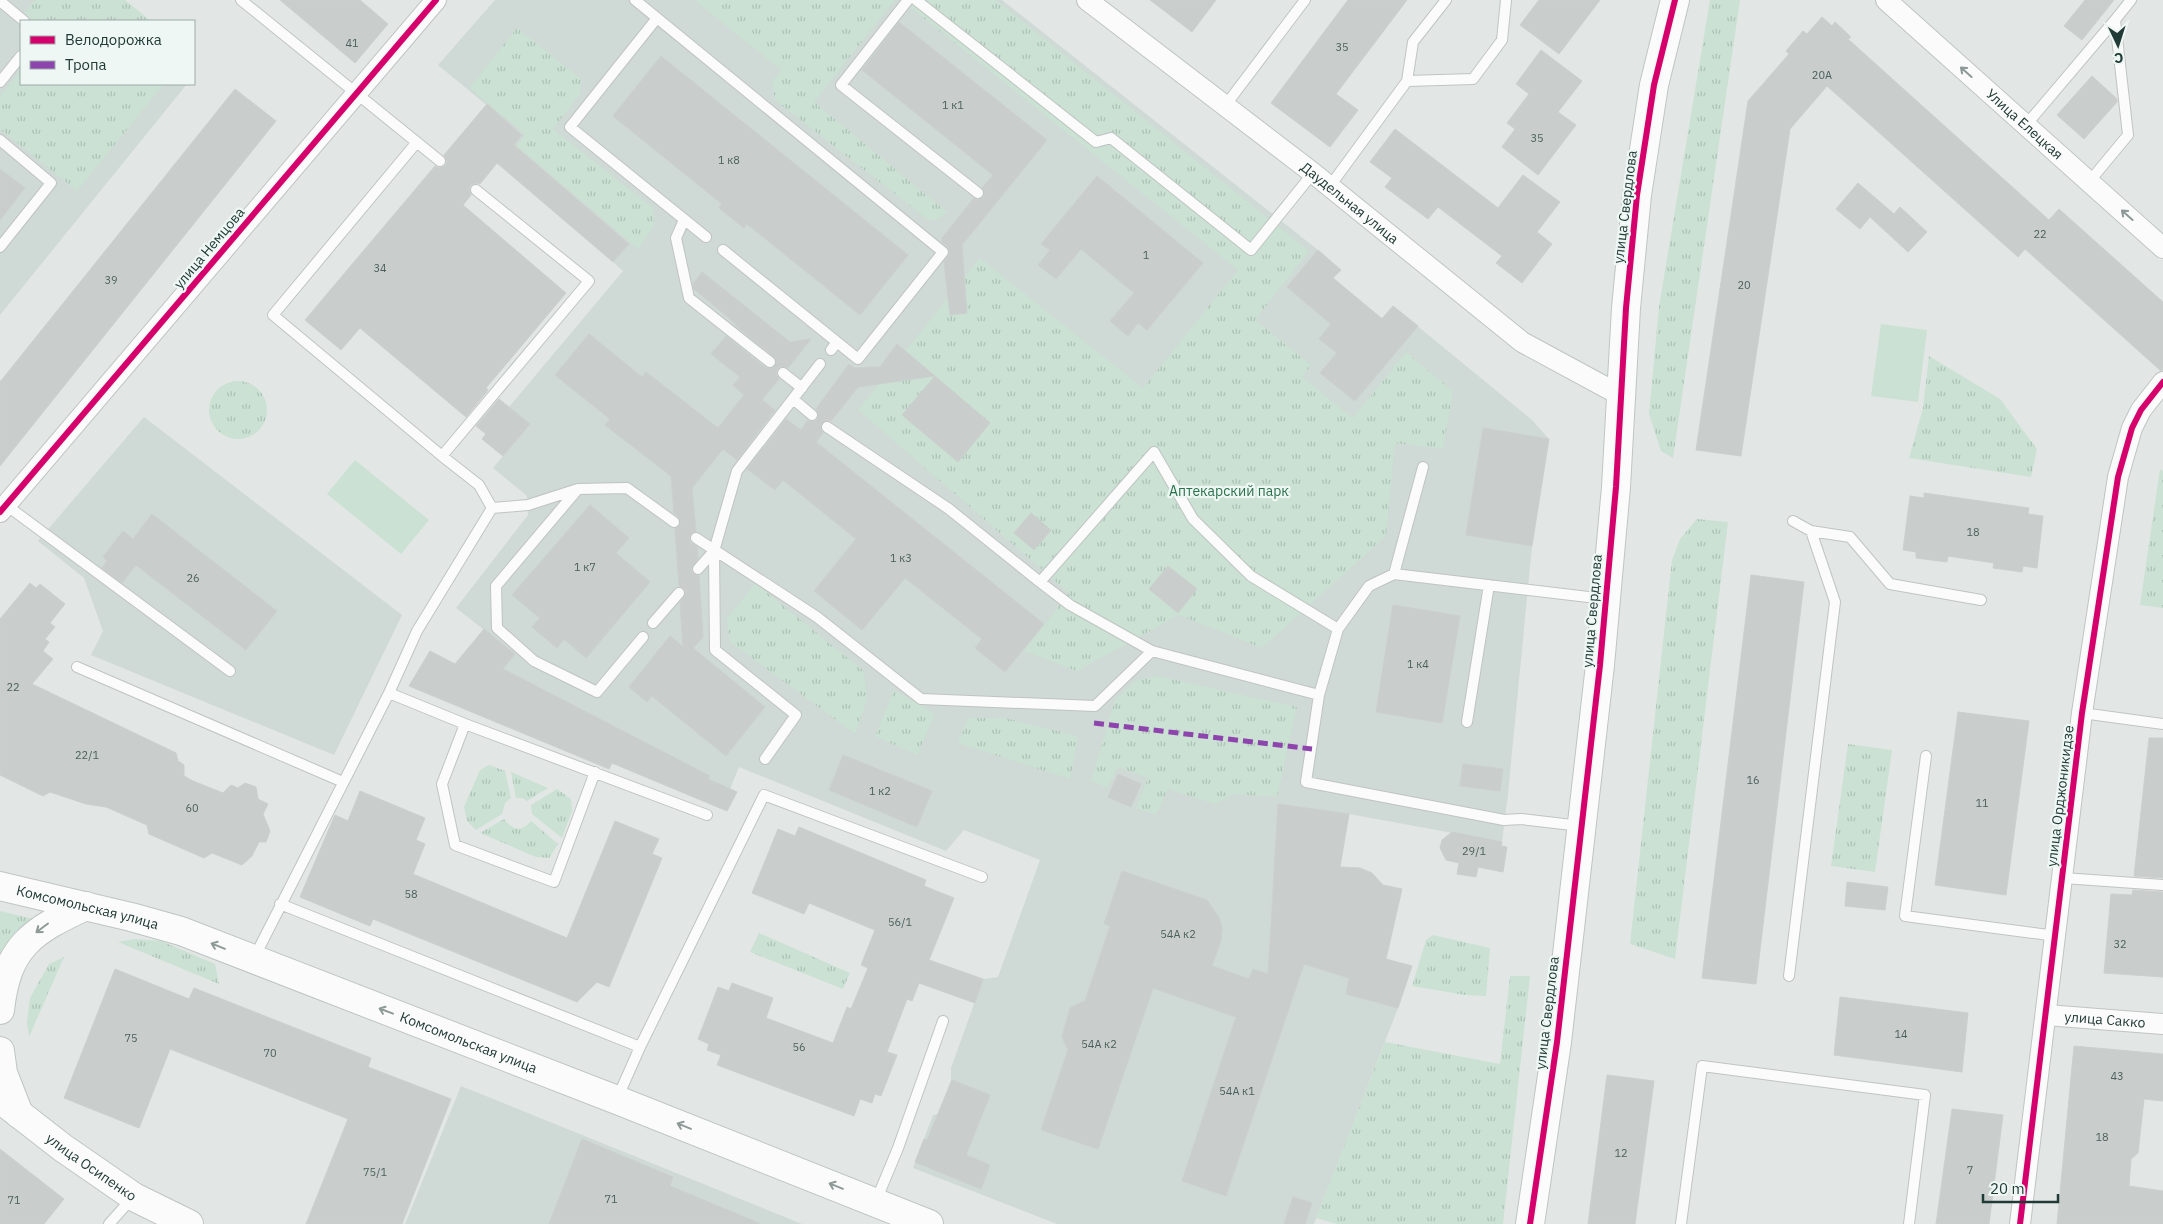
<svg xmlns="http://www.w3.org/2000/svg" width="2163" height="1224" viewBox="0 0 2163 1224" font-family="'IBM Plex Sans',sans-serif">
	<defs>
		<pattern id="grass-tufts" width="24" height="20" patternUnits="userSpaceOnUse" patternTransform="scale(1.25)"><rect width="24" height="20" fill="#cae1d3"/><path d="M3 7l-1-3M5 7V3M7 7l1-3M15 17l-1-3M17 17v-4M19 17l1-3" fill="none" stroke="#adc2b6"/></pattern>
	</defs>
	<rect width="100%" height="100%" fill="#e2e7e5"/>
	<path fill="#cfd9d5" d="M0,0h120l27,21h-126v63h166l-187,231z
		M495,0h507l316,250 23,20 -8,8 49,40 11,-12 139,114 17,19 -17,107 -24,248 -6,48 -153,-28 -71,-10 -9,149 80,25 -3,16 52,14 -84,216h-257l-144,-56 20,-53 5,-1 13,-34v-12l32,-89 15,-2 42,-117 -76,-30 -18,21 -207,-84 -9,22 -50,-23 -177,-97 12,-15 -59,-46 72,-93 -1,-19 -34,-28 36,-44 -20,-17 114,-136 -10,-9 16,-18 -115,-99 8,-11 -84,-69z
		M144,417l258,198 -68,140 -243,-100 12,-24 -19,-53 -46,-37z
		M461,1086l341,138h-397z"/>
	<path fill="url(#grass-tufts)" d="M35,0h90l26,21h-117l-10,-7z
		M694,0h201l-81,102 133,110 -8,6 -8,3 -8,-5 -148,-116 -3,-18 9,-12z
		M901,0h95l313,251 -54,69 56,45 -9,12 51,41 53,-66 47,39 -10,58 -48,-6 -9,93 -124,112 -83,-33 -102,56 -53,-20 45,-58 -211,-183 122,-152 163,130 95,-118z
		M1710,0h30l-67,458 -12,-7 -12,-37 10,-107z
		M517,28l64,51 -1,15 -27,35 100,79 1,19 -16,22 -121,-103 8,-12 -56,-46z
		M21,70v14h143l-87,107 -77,-62v-33z
		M1929,356l71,43 37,50 -6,28 -122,-19 14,-50z
		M209 410a29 29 0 1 1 58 0a29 29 0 1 1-58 0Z
		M2160,469l3,2v137l-23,-3z
		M1697,519l31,3 -53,437 -45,-15 42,-384 8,-21z
		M755,583l109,88 3,28 -12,35 -125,-92 -3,-23z
		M1158,676l139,31 -20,90 -43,-3 -19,10 -47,-15 -12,26 -20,-7 12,-30 -30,-11 -10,21 -17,-7 24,-81 20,-19z
		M894,690l41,24 -18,41 -42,-19z
		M968,718h37l73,18 -8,43 -112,-36z
		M1848,744l44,6 -17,122 -44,-6z
		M489,765l16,6 6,27 -6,5 -3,11 -26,16 -9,-9 -3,-14 16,-37z
		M511,772l37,16 -21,13 -5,-3h-6z
		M557,789l14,10 1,12 -10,27 -30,-24 -1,-9z
		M504,819c9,11 17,14 27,2l27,23 -9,14 -13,-1 -56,-24z
		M0,911l33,8 -18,13 -15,28z
		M759,933l91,40 -7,16 -93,-37z
		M1433,935l57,13 -4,48 -21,-1 -53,-9 14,-46z
		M135,939l26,2 54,23 4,20 -101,-42z
		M64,957l-35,80 -2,-15 3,-24 19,-34z
		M1510,976h20l-27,248h-166l-21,-6 69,-176 115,22z"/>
	<path fill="#cae1d3" d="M1881,324l46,6 -9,72 -47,-6z
		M355,460l74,60 -28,34 -74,-60z"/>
	<path fill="#c9cecc" stroke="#cbd0ce" d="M280,0h80l28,24 -33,39z
		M1150,0h66l-24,32z
		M1348,0h59l-71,94 22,16 -28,37 -59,-44z
		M1539,0h61l-41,54 -39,-29z
		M2085,0h29l-32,40 -18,-14z
		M1822,17l10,9 3,-4 16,15 -3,2 201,181 10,-11 104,93v68l-2,1 -136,-122 -7,8 -191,-171 -37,43 -49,327 -45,-6 52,-349 41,-47 -3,-3 17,-20 4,3z
		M899,22l148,118 -85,105 5,68 -17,2 -6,-53 6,-9 -2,-6 -6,-5v-4l32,-40 4,2 5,-2 2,-4 -3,-6 11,-13 -131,-105z
		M1541,50l41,31 -24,31 18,13 -38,50 -36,-28 13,-18 -8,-6 22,-29 -13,-10z
		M661,56l247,199 -48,60 -113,-91 -3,4 -25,-20 3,-4 -109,-88z
		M2092,76l25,23v3l-33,37 -27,-24z
		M235,89l41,32 -276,345v-84z
		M487,104l35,31 -8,10 115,99 -16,18 -116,-99 -17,21 -3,-1 -6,2 -2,4 2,6 -8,10 103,88 -80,95 2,2 -22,27 -106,-89 -19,22 -36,-30 130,-154 4,2 6,-2 2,-4 -3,-7z
		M1395,129l103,79 25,-33 37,27 -23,30 15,12 -30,39 -26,-20 6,-7 -64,-49 -10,12 -43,-32 7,-9 -22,-16z
		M0,169l25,19 -25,32z
		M1097,176l106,87 -56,67 -9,-7 -10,13 -18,-15 24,-28 -53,-44 -25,30 -18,-14 12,-15 -9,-6z
		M1858,183l36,31 6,-7 27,25 -19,20 -38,-35 -10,12 -24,-20z
		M1318,250l23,20 -8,8 49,41 11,-13 25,20 -63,75 -35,-28 17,-20 -18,-14 12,-15 -44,-37z
		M702,272l88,70 21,-3 -23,29 -7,-2 -4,3 -1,6 3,4 -17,21 13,10 -38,50 -14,-11 -31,39 4,43 -5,3 -2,4 1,4 7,5 1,12 -5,6 -2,6 3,3 5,2 4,61 -10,11 72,59 -39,49 -74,-60 -5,6 -18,-15 41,-51 13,11 -3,-44 4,-6 2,-6 -3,-3 -4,-2 -4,-57 4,-3 2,-4 -1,-3 -6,-6 -3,-37 -66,-51 5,-6 -55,-44 34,-41 53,43 4,-5 72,56 26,-33 -11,-10 7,-8 -29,-23 15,-18 40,32h7l4,-6 -3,-5 -39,-32 1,-1 -42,-35 -1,-5z
		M897,344l38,32 -77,11 -27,34 -4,-1 -5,3 -2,4 3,6 -7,9 228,182 -39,48 -30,-24 7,-9 -77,-61 -43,52 -48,-39 42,-52 -73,-59 -8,10 -28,-21 39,-50 15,11 7,-10 3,2 6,-2 2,-7 -3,-4 33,-45 5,4 26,-1z
		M935,376l55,47 -32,39 -56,-47z
		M499,399l31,25 -27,32 -21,-17 4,-5 -10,-8z
		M1483,428l66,11 -17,107 -66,-11z
		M1924,493l105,15 -1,6 15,2 -6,52 -14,-2 -1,6 -29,-4 1,-5 -46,-7 -1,6 -31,-4v-6l-13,-2 7,-54 14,2z
		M590,505l39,33 -13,15 34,29 -64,76 -22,-19 -7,9 -25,-21 8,-9 -28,-23z
		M1031,513l20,17 -17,20 -20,-17z
		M152,514l125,97 -31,39 -110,-85 -14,18 -20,-15 5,-7 -4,-4 20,-26 10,8z
		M1168,566l29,23 -19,24 -29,-24z
		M1751,575l53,7 -48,402 -54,-6z
		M30,583l6,5 4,-4 25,20 -15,19 5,4 -10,12 4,3 -6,9 10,8 -21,25 144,69 2,8 6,4v11l9,5 30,12 8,-8 7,3 7,-5 11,4 2,12 10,5 -5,10 7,17 -4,11h-7l-7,14 -10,9 -30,-12 -8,5 -55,-24 -2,-9 -41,-18 -20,-3 -36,-12 -7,4 -43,-21v-156z
		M1393,605l67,11 -18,107 -66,-11z
		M484,629l31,25 -12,15 207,107 -2,3 29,13 -10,19 -115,-48 -3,6 -200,-83 21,-35 25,13z
		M1958,712l71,9 -23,174 -71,-10z
		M2149,738h14v140l-29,-2z
		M843,755l89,36 -15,36 -88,-37z
		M1463,764l40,5 -3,22 -40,-5z
		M1118,774l23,10 -10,23 -23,-10z
		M360,791l65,27 -9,22 9,4 -12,30 154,64 48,-117 44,18 -7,15 10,4 -53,129 -12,-5 -20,20 -204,-83 -3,7 -70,-29 35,-82 13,6z
		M1278,804l71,10 -9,53 20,1 12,5 11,12 19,4 -16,70 26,7 -14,42 -52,-14 3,-16 -45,-14 -78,232 -44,-15 54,-164 -83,-29 -55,161 -57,-19 27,-80 -6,-13 8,-29 15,-7 25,-75 -6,-2 18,-53 85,29 12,18 3,11 -1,11 -9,26 37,13 4,-10 15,5z
		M799,827l127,53 -2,6 30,12 -25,62 54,19 -8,24 -56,-20 -7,18 -5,-2 -20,53 10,3 -16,41 -6,-2 -3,9 -12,-4 -6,17 -137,-51 4,-10 -14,-5 2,-6 -11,-5 20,-52 11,4 3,-8 41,15 -7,20 67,25 14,-36 4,2 17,-41 -7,-3 14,-35 -66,-27 -5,11 -52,-21 26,-64 17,7z
		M1452,832l50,10 -1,4 6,1 -4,25 -25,-5 -2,10 -19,-3 2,-11 -13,-3 -6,-12 2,-8z
		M1847,882l41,5 -3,23 -40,-4z
		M2133,890l30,2v85l-59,-4 7,-79 21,1z
		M115,969l74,30 5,-11 177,70 -3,9 83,32 -49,125h-96l42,-105 -178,-70 -31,79 -75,-30z
		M1840,997l128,16 -6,59 -128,-17z
		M2074,1046l89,8v47l-19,-2 -6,54 -7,6 -2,27 34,5v33h-106z
		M1607,1075l47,6 -19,143h-47z
		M952,1080l38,15 -24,60 24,10 -9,24 -66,-27 9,-23 3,1z
		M1952,1109l51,6 -14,109h-53z
		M582,1139l91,38 -3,9 91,38h-212z
		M0,1149l64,50 -20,25h-44z
		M1293,1197l19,6 -7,21h-21z"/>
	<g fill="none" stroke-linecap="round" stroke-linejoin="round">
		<g stroke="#bfc4c2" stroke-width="12">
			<path id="lane" d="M241,0l199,161
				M635,0l308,252 -85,107 -135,-109
				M908,0l-67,85 137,108
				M916,0l180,142 15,-4 140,112 62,-77
				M0,1l24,20
				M657,18l-87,109 136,110
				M1407,81l66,-2 29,-39 4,-40
				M0,82l21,-26
				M1225,106l80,-106
				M2026,125l89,-105
				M0,140l51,43 -51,64
				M417,142l-144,173 169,141 147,-175 -113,-91
				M2089,182l39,-47 -13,-115 16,-20
				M1330,186l77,-105 6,-39 33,-42
				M684,220l-8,18 13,60 81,64
				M831,350l6,-8
				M783,373l19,15
				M793,399l19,16
				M827,427l122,82 91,73 114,-130 39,67 58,57 87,53
				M442,456l37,29 13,23
				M6,505l224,166
				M492,508l36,-3 50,-16
				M1793,521l18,10 39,6 40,47 91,16
				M696,538l121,79 104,82 174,7 57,-55 167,44 -13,87 198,38 17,-1 60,7
				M714,551l1,99 81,65 -31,44
				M698,569l16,-18 23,-80 83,-107
				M1394,574l29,-107
				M1040,582l30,23 82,46
				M653,623l26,-30
				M643,637l-46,55 -63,-31 -37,-33 -1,-42 82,-97 49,-1 47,34
				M77,667l266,115
				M389,693l76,31 242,91
				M1319,695l19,-66 31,-43 25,-12 211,25
				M2082,713l81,11
				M1467,722l22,-137
				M465,724l-23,60 13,61 99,37 41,-110
				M1926,756l-21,160 151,20
				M2063,878l100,7
				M280,904l360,143
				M254,958l135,-265 28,-62 75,-123
				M1789,976l46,-374 -24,-71
				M617,1099l23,-52 124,-252 218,82
				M876,1201l22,-53 45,-127
				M109,1224l24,-27
				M1681,1224l21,-158 223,29 -16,129"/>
		</g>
		<g stroke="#bfc4c2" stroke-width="22">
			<g id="street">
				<path id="s1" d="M1087,0l226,173 209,169 98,53"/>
				<path id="s2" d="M1886,0l277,248"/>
				<path d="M0,512l436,-512"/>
				<path id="s3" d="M2046,1015l117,9"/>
				<path d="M2020,1224l62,-511 36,-236 14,-49 9,-18 22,-28"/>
			</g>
		</g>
		<g stroke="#bec5c3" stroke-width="30">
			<g id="secondary">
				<path id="s4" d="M0,886l131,31 50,14 436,169 312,124"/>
				<path d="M0,1010c7,-64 32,-79 86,-104"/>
				<path d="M0,1051l3,22 16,41"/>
				<path id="s5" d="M0,1099l63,49 71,49 55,27"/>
				<path d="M1530,1224l27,-182 43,-377 16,-178 10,-179 11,-113 17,-110 21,-85"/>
			</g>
		</g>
		<use href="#lane" stroke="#fbfbfb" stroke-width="10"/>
		<use href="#street" stroke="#fbfbfb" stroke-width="20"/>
		<use href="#secondary" stroke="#fbfbfb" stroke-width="28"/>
		<path stroke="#8e44ad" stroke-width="5" stroke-dasharray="10 5" stroke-linecap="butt" d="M1094,723l218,26"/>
		<g stroke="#eff7f4" stroke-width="9">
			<path id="cycleway" d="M0,512l436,-512
				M1530,1224l27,-182 43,-377 16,-178 10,-179 11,-113 17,-110 21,-85
				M2020,1224l62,-511 36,-236 14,-49 9,-18 22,-28"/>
		</g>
		<use href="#cycleway" stroke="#d6006c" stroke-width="6"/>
	</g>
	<defs><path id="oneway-shaft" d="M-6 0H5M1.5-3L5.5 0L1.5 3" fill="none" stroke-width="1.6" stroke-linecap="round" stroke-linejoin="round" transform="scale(1.25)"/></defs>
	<g stroke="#8e9a98">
		<use href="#oneway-shaft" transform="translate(1966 72) rotate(-138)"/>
		<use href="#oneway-shaft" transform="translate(2127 215) rotate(-138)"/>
		<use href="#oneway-shaft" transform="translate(42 928) rotate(143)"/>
		<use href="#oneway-shaft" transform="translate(218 946) rotate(-158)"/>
		<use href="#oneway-shaft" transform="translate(386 1011) rotate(-159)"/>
		<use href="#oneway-shaft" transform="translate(684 1126) rotate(-158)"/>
		<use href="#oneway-shaft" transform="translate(836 1186) rotate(-158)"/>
	</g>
	<g text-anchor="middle" stroke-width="4.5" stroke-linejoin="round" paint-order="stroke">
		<g font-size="11" fill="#4b605c">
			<text x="352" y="47">41</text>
			<text x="1342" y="51">35</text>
			<text x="1822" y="79">20А</text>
			<text x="953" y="109">1 к1</text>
			<text x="1537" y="142">35</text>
			<text x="729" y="164">1 к8</text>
			<text x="2040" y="238">22</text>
			<text x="1146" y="259">1</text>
			<text x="380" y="272">34</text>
			<text x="111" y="284">39</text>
			<text x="1744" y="289">20</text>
			<text x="1973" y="536">18</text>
			<text x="901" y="562">1 к3</text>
			<text x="585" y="571">1 к7</text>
			<text x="193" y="582">26</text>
			<text x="1418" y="668">1 к4</text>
			<text x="13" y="691">22</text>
			<text x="87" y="759">22/1</text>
			<text x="1753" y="784">16</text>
			<text x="880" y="795">1 к2</text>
			<text x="1982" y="807">11</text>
			<text x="192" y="812">60</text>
			<text x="1474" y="855">29/1</text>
			<text x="411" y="898">58</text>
			<text x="900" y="926">56/1</text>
			<text x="1178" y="938">54А к2</text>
			<text x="2120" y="948">32</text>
			<text x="1901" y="1038">14</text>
			<text x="131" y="1042">75</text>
			<text x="1099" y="1048">54А к2</text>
			<text x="799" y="1051">56</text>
			<text x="270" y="1057">70</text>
			<text x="2117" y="1080">43</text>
			<text x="1237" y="1095">54А к1</text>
			<text x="2102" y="1141">18</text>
			<text x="1621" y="1157">12</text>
			<text x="1970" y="1174">7</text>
			<text x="375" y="1176">75/1</text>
			<text x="611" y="1203">71</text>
			<text x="14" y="1204">71</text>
		</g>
		<g font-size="14" fill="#203a35" stroke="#eff7f4">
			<text dy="5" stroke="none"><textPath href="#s2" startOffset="186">Улица Елецкая</textPath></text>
			<text dy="5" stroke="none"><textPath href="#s1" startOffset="332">Даудельная улица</textPath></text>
			<text transform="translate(1625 207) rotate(-83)" y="5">улица Свердлова</text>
			<text transform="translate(209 248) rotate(-50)" y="5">улица Немцова</text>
			<text transform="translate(1592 611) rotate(-85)" y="5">улица Свердлова</text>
			<text transform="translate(2060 796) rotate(-83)" y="5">улица Орджоникидзе</text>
			<text dy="5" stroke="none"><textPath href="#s4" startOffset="90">Комсомольская улица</textPath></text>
			<text transform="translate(1547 1013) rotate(-83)" y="5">улица Свердлова</text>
			<text dy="5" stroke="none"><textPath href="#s3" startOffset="59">улица Сакко</textPath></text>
			<text dy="5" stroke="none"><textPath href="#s4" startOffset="495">Комсомольская улица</textPath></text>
			<text dy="5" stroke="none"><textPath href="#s5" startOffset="114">улица Осипенко</textPath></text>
		</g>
		<g font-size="14" fill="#2a714c" stroke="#eff7f4">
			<text x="1229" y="496">Аптекарский парк</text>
		</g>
	</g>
	<rect x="20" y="20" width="175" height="65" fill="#eff7f4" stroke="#9caba8"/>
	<rect x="30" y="36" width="25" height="8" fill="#d6006c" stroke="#9caba8"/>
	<text x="65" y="45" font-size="15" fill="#203a35">Велодорожка</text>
	<rect x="30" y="61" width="25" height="8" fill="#8e44ad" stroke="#9caba8"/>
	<text x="65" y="70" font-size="15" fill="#203a35">Тропа</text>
	<g transform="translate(2118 45) rotate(176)" stroke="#eff7f4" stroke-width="4" paint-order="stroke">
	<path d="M0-4L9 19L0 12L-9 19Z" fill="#203a35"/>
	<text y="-8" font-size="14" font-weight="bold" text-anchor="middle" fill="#203a35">С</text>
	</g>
	<path d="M1983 1194v8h75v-8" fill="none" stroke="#203a35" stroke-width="2.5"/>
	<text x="1990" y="1194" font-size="15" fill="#203a35" stroke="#eff7f4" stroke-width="4" paint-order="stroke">20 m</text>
</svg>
